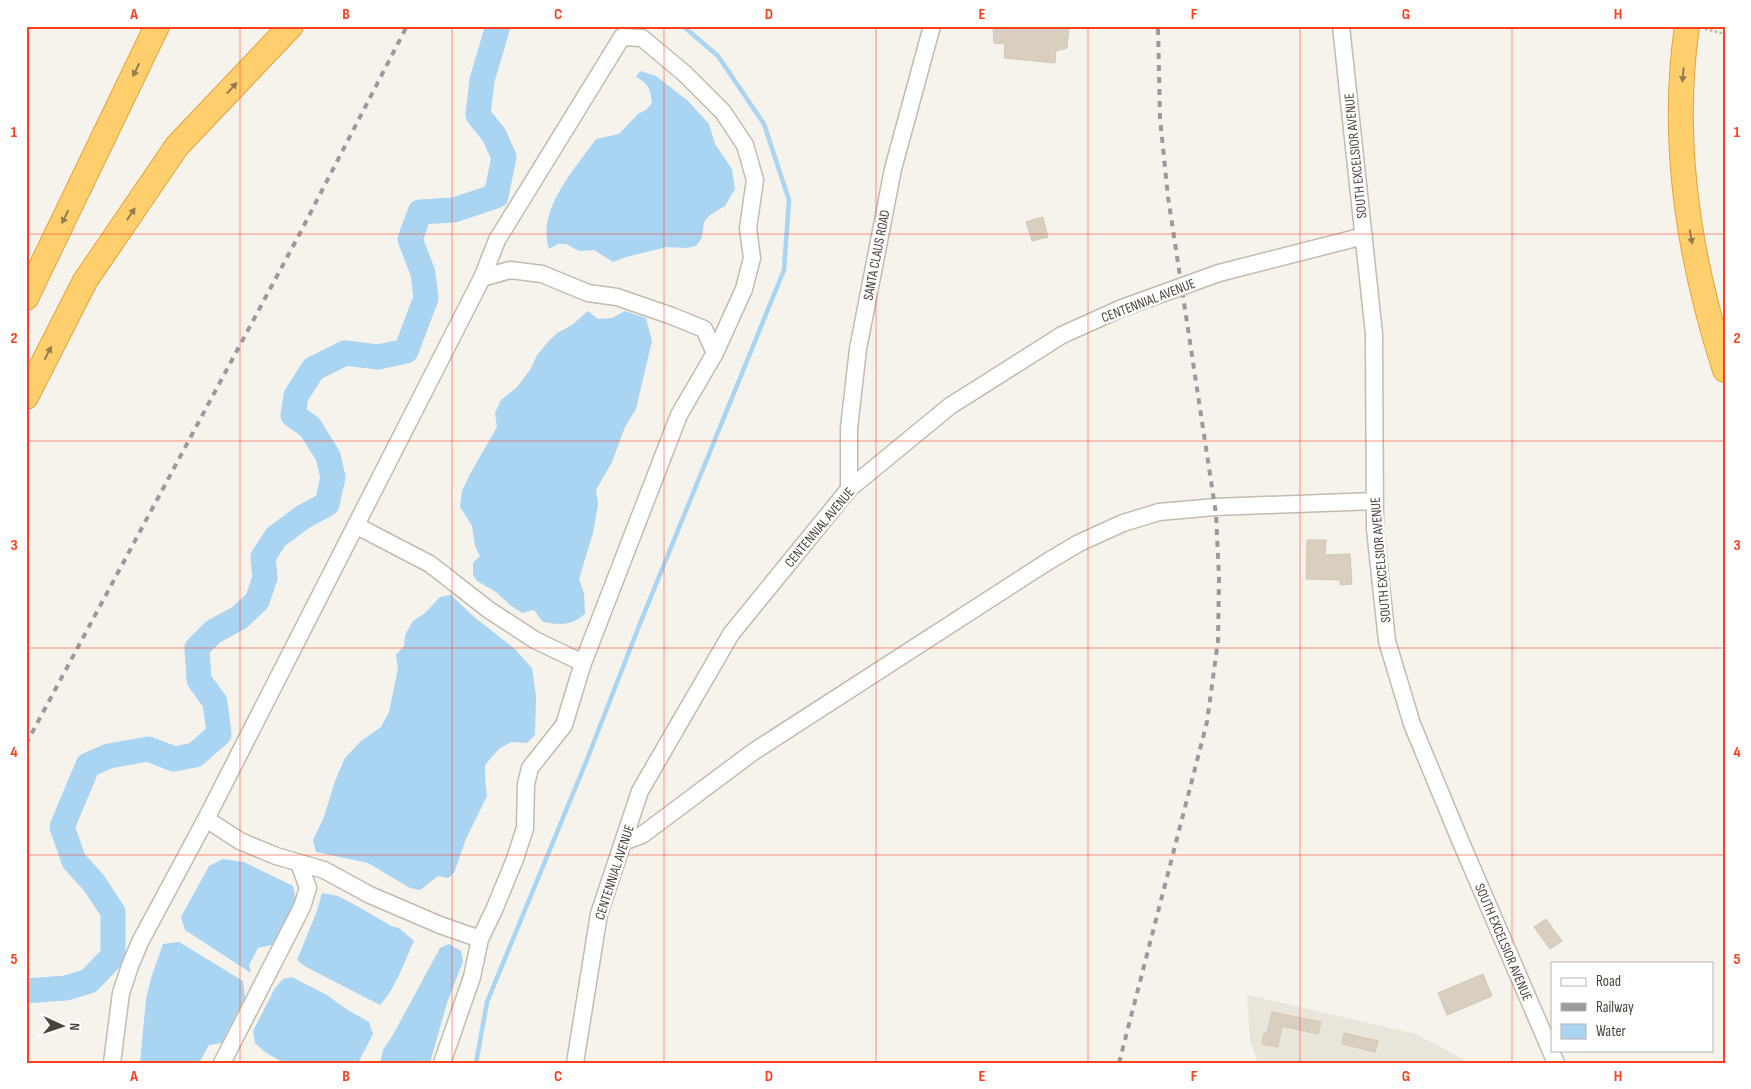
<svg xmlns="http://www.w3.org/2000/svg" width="1751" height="1089" viewBox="0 0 1751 1089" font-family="'Sofia Sans Condensed',sans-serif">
	<rect width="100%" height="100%" fill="#f6f3ec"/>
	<path fill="#eae5da" d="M1247,995l169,39 54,29h-212l-8,-22z"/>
	<path fill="#a9d4f2" d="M640,71l16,5 32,25 21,23 6,20 17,25 3,20 -10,17 -15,9 -6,7 -2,16 -6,8 -10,2 -19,-1 -41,10 -13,5 -19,-12 -15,1 -13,-7h-8l-9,5c-13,-39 26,-80 47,-110l23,-5 19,-20 8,-4 6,-7c-2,-15 -3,-19 -16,-26z
		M588,311l10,8 14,-1 13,-7 21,7 6,23 -16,68 -11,18 -13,35 -16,28 2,14 -5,29 -14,46 5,14 1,21c-15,12 -24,11 -42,8l-9,-12 -12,3 -12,-8 -14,-13 -19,-11 -4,-6v-12l7,-7 -5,-10 -3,-20 -12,-19 2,-16 8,-17 27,-47 -2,-14 6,-13 16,-13 13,-17 7,-15 11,-13 9,-9 15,-8z
		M451,595l23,22 41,32 17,19 4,28 -1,39 -8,8 -16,-1 -12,7 -14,16v13l2,18 -21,43 -12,34 -6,5 -10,-2 -18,14 -10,-2 -42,-25 -52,-11 -3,-12 11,-23 11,-36 10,-23 16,-17 20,-14 8,-15 9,-43 -2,-14 8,-9 1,-11 8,-14 12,-8 15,-16z
		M223,859l21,3 49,24 3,14 -24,45 -14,3 -9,17 2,8 -66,-43 -4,-13 28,-51z
		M322,893l16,3 21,11 32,19 8,2 15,13c-10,21 -18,47 -34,64l-74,-38 -9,-7 20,-49z
		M179,942l64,39 2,16 -23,46 -13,2 -10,18h-59l6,-64 5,-21 12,-34z
		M449,944l12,7 2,10 -16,42 -17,60h-50l3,-13 11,-17 46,-85z
		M292,977l35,18 19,14 23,13 4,12 -15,29h-74l-19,-11 -10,-9 -2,-12 22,-43 8,-9z"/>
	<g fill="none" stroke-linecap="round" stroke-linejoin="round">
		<path stroke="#a9d4f2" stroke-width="4.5" d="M476,1063l11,-61 99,-240 55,-141 143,-351 5,-70 -25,-76 -46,-68 -35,-30"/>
		<path stroke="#a9d4f2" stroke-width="25" d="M26,991l40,-3 23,-7 24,-25v-44l-19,-29 -20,-22 -12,-34 26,-62 21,-9 39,-7 26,10 21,-4 24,-21 -4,-32 -16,-22 -2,-32 16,-16 27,-15 17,-16 8,-23 -2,-21 13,-20 27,-20 24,-13 6,-27 -5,-21 -18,-29 -17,-12 3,-19 17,-27 32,-16 33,4 28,-6 20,-53 -3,-25 -13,-34 10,-27 34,-2 42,-14 8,-39 -10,-22 -16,-20 4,-35 16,-54"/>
	</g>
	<path fill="#d8cfc1" stroke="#d3c7b4" d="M993,26h76l-2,22 -11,3 -1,12 -51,-5 1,-14 -11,-1z
		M1043,217l5,20 -16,4 -6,-19z
		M1307,540h19l-1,15 25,-1 2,30 -12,1v-5l-34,-1z
		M1546,919l16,22 -12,8 -16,-22z
		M1483,974l9,22 -45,19 -9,-22z
		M1272,1012l49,10 -3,12 -36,-8 -4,21 -16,-3 2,-11h3z
		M1344,1033l34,8 -3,11 -33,-8z"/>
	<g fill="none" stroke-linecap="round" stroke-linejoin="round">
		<g stroke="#c2bbae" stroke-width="19">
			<path id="minor" d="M1341,26l33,308 1,195 12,112 25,83 48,116 96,223
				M1219,273l145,-37
				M482,278l28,-8 32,4 46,19 29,4 55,19 32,13 11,24
				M849,489v-61l9,-79 35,-180 39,-143
				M357,526l73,38 59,46 46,30 48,23
				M206,819l34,22 36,15 48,14 46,25 70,30 40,14
				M623,842l19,-7 111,-83 294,-190 32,-19 44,-20 36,-11 56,-5 160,-6
				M112,1063l9,-70 9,-27 10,-24 66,-123 276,-541 15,-38 125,-203 20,1 42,35 39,39 22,33 10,35 -7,48 4,30 -8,31 -29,64 -36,62 -96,248 -19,62 -34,43 -4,16 -1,44 -10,31 -21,51 -14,29 -8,38 -30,86
				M222,1063l80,-156 6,-19 -9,-25
				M575,1063l24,-149 41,-123 91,-157 118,-145 101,-83 112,-71 60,-27"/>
		</g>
		<g stroke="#e0a43c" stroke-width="26">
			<path id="highway" d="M1687,26c-17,117 2,233 38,344
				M26,298l131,-272
				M26,397l59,-116 92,-135 114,-120"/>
		</g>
		<path stroke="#c4b79f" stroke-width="2.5" stroke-dasharray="2.5 2.5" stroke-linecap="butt" d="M1705,29l20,5"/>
		<use href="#minor" stroke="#fff" stroke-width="16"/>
		<use href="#highway" stroke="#ffcf6e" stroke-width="24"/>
		<path stroke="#9a9a9a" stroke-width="4" stroke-dasharray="6 6" stroke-linecap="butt" d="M26,744l273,-509 108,-209
			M1119,1063l88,-341 11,-81 1,-63 -3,-64 -48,-317 -8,-79 -2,-92"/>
		<g stroke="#c2bbae" stroke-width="19" stroke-linecap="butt">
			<path id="minor-bridge" d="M1122,308l97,-35"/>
		</g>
		<use href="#minor-bridge" stroke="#fff" stroke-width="16"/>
	</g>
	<defs><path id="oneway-solid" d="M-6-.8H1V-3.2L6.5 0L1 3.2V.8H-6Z" transform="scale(1.25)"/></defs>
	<g fill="#937c4e">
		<use href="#oneway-solid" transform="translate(136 70) rotate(116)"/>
		<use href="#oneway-solid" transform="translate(1683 75) rotate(95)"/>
		<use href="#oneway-solid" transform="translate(232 88) rotate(-47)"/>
		<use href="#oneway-solid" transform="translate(131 214) rotate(-56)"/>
		<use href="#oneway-solid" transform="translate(65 217) rotate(116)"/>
		<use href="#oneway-solid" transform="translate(1691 237) rotate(80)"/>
		<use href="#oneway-solid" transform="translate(48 353) rotate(-63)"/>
	</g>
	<path fill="none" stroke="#fc3f1d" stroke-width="1" stroke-opacity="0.55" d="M240,26v1037M452,26v1037M664,26v1037M876,26v1037M1088,26v1037M1300,26v1037M1512,26v1037M26,234h1699M26,441h1699M26,648h1699M26,855h1699"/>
	<g text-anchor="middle" stroke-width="5" stroke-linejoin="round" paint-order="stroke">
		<g font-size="14" fill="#4b4439" stroke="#fff">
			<text transform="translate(1355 156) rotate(-96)" y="5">SOUTH EXCELSIOR AVENUE</text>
			<text transform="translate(876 255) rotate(-79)" y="5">SANTA CLAUS ROAD</text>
			<text transform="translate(1148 300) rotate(-21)" y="5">CENTENNIAL AVENUE</text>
			<text transform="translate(819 527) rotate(-50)" y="5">CENTENNIAL AVENUE</text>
			<text transform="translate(1380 560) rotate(-95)" y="5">SOUTH EXCELSIOR AVENUE</text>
			<text transform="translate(614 872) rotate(-72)" y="5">CENTENNIAL AVENUE</text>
			<text transform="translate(1504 942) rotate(67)" y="5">SOUTH EXCELSIOR AVENUE</text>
		</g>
	</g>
	<rect width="1751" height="1089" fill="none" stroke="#ffffff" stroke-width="55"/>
	<rect x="1551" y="962" width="162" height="90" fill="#ffffff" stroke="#b7b4b0"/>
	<rect x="1561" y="978" width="25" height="8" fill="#ffffff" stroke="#b7b4b0"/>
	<text x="1596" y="986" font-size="15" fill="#4b4439">Road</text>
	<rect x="1561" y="1003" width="25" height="8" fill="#9a9a9a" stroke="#b7b4b0"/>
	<text x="1596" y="1012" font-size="15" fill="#4b4439">Railway</text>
	<rect x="1561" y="1024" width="25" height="15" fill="#a9d4f2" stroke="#b7b4b0"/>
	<text x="1596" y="1036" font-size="15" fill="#4b4439">Water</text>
	<g transform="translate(62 1026) rotate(93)" stroke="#ffffff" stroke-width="4" paint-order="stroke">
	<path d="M0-4L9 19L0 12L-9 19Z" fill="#4b4439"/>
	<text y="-8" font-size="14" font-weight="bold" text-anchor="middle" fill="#4b4439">N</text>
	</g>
	<rect x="28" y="28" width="1696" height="1034" fill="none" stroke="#fc3f1d" stroke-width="2"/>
	<g font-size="16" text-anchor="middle" font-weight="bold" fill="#fc3f1d">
		<text x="134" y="19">A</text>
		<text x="346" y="19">B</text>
		<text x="558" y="19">C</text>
		<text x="769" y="19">D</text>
		<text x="982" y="19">E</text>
		<text x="1194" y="19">F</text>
		<text x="1406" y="19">G</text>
		<text x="1618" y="19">H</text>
		<text x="14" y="137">1</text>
		<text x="1737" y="137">1</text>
		<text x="14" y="343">2</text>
		<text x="1737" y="343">2</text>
		<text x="14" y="550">3</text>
		<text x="1737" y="550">3</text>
		<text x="14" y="757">4</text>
		<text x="1737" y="757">4</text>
		<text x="14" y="964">5</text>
		<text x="1737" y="964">5</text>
		<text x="134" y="1081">A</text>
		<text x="346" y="1081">B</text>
		<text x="558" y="1081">C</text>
		<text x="769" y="1081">D</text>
		<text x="982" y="1081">E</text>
		<text x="1194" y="1081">F</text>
		<text x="1406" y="1081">G</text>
		<text x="1618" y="1081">H</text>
	</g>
</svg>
